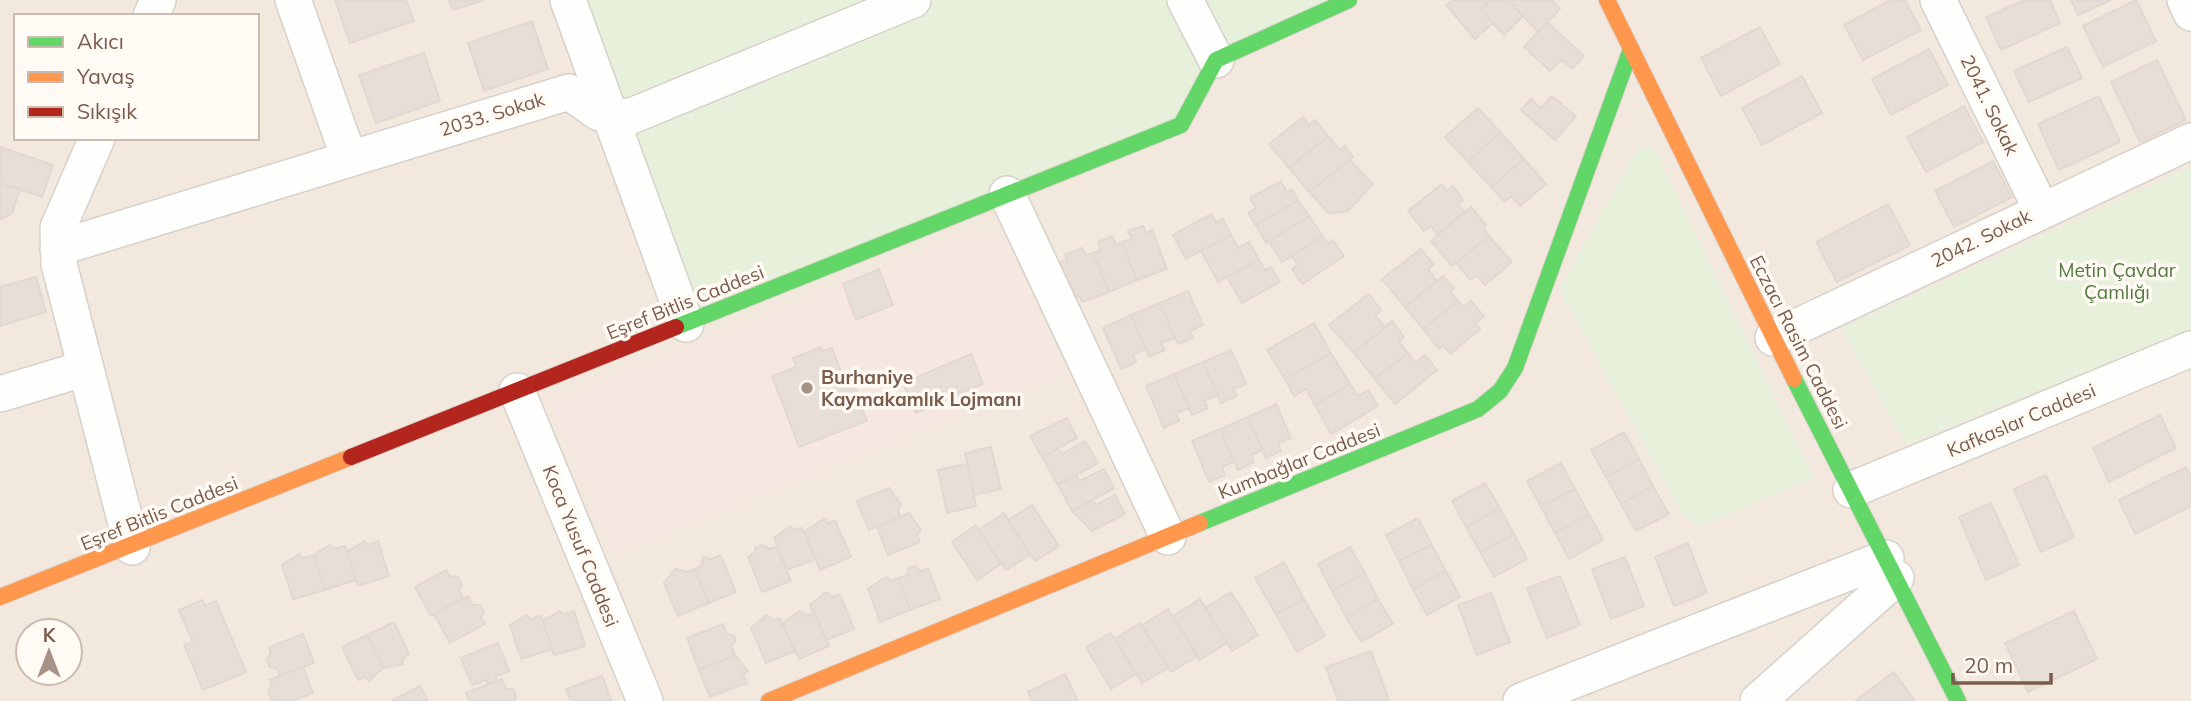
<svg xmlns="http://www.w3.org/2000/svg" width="2191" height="701" viewBox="0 0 2191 701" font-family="Mulish,sans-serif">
	<rect width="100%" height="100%" fill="#f9f5f0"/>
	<path fill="#f2e8de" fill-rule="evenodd" d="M0,0h2191v701h-2191zM16,16h241v122h-241zM28,631h42v42h-42z"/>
	<path fill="#f6e8e1" d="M969,233l42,9 53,131 -451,182 -62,-153z"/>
	<path fill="#e7f0db" d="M568,0h293l9,19 43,-19h436l-133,60 -35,65 -495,199z
		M1652,145l162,333 -115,48 -17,-12 -123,-225 78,-140z
		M2191,167v163l-285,114 -65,-115z"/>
	<path fill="#e6ded7" stroke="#e2d8d2" stroke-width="2" d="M335,0h71l8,21 -64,22z
		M449,0h35l-31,10z
		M1452,0h31l4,4 -6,6 12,13 -18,16 -29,-34z
		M1483,0h31l-3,3 12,13 -19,19 -23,-25 6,-6z
		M1514,0h38l8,9 -22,23 -27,-29z
		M1890,0h15l16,30 -58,30 -19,-35z
		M2025,0h25l10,23 -59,27 -15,-33z
		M2071,0h40l-33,15z
		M2136,0l20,41 -53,26 -20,-41z
		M532,21l16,48 -64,22 -16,-48z
		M1547,22l37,34 -12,13 -11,-9 -11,11 -26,-24z
		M1760,27l20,37 -59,32 -20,-38z
		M2067,47l15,31 -53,24 -15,-31z
		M1929,49l19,36 -57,30 -19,-36z
		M424,53l16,48 -64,22 -17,-48z
		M2157,60l29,60 -46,22 -29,-60z
		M1802,76l20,37 -60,32 -20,-37z
		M1552,96l24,20 -21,24 -34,-30 10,-11 10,9z
		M2099,96l21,46 -61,28 -21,-46z
		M1964,106l19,36 -57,30 -19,-35z
		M1478,108l22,24 -32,30 -23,-25z
		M1303,117l6,8 6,-5 13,16 -39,32 -20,-24z
		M1500,132l24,27 -33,28 -23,-25z
		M1328,136l12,14 5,-4 8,11 -44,35 -20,-24z
		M0,147l53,18 -11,32 -42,-14z
		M1524,159l22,25 -26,22 -9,-10 -6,6 -14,-15z
		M1350,160l23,24 -25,27 -19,3 -20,-22z
		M1993,161l19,36 -58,30 -19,-36z
		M1281,181l6,11 5,-3 6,11 -42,25 -8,-12 8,-5 -6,-10z
		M0,183l20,6 -8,24 -12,7z
		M1442,184l5,7 6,-5 10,14 -5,4 6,8 -27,23 -6,-9 -7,5 -16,-20z
		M1298,200l11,16 -43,27 -10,-18z
		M1888,204l22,41 -73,37 -21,-40z
		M1471,207l15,18 -3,2 6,9 -37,30 -21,-25z
		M1211,214l5,9 7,-4 8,16 -45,24 -13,-24z
		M1309,216l14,20 -41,26 -13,-21z
		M1143,226l3,7 6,-3 15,39 -30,11 -15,-38 10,-3 -4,-8z
		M1231,235l7,13 11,-6 10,18 -41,22 -17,-31z
		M1112,236l4,9 6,-3 15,38 -28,12 -16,-39 8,-3 -3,-8z
		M1323,236l5,8 5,-4 11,16 -42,28 -10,-15 6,-4 -6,-9z
		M1489,236l23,26 -27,23 -8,-10 -7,5 -14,-17z
		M1082,248l3,7 8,-2 16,39 -27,10 -2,-6 -7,2 -14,-35 8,-3 -2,-5z
		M1421,249l13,16 -6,4 9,12 -32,26 -23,-28z
		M1259,260l6,10 6,-3 9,15 -38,21 -15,-26z
		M879,269l14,36 -37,15 -13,-36z
		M1443,276l11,12 -4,3 8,10 -35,28 -18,-22z
		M36,277l10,35 -46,14v-39z
		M1188,291l15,34 -13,6 3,7 -15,6 -18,-41z
		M1369,294l12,16 -6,5 10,12 -31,26 -25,-28z
		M1458,301l6,6 7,-6 13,15 -9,7 5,6 -30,25 -7,-9 -4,4 -16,-20z
		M1160,303l15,35 -14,5 4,7 -16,7 -18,-42z
		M1131,315l15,34 -13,6 3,7 -15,7 -18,-41z
		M1392,321l12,16 -5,5 9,11 -33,26 -21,-26z
		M1314,323l17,30 -46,26 -18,-29z
		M821,347l2,4 9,-3 10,26 7,-2 18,49 -68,26 -27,-71 24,-9 -3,-9z
		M1231,350l15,34 -13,5 4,7 -16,7 -18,-41z
		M1331,353l19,31 -35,21 -9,-16 -12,7 -9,-17z
		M1408,353l8,10 9,-8 12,15 -42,34 -20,-25z
		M971,354l12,30 -67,29 -13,-30z
		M1203,362l15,33 -14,6 4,7 -16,7 -18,-41z
		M1174,374l15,34 -13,5 3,8 -15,7 -18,-42z
		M1350,384l8,12 10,-6 10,16 -47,28 -16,-29z
		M1276,404l15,34 -13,5 3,8 -15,7 -18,-41z
		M2160,415l16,33 -67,34 -16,-34z
		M1248,417l15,33 -12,5 3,7 -16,8 -18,-41z
		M1067,418l10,20 -35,19 -12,-21z
		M1220,429l14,33 -12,5 3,8 -16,7 -17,-41z
		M1624,432l15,27 -33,18 -15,-27z
		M1085,441l13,22 -40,22 -16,-28 16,-9 4,6z
		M991,447l10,42 -27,6 -9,-42z
		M1639,459l14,27 -32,18 -15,-27z
		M1561,463l14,26 -34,18 -14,-26z
		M967,464l9,42 -29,7 -9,-43z
		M2186,467l5,11v28l-56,28 -16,-34z
		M1104,469l10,19 -42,23 -14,-26 18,-10 4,6z
		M2046,475l28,62 -33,15 -27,-63z
		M1485,483l15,25 -34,19 -14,-26z
		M1653,486l16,28 -33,17 -15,-27z
		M889,488l12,16 -3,6 2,7 -31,13 -12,-29z
		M1575,489l14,25 -34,19 -14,-26z
		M1115,495l10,19 -33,17 -20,-20 21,-11 3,5z
		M1991,503l28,62 -33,15 -27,-63z
		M1032,505l27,41 -24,15 -27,-41z
		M1500,508l14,26 -34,18 -14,-25z
		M909,513l12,17 -4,5 3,7 -32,13 -11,-28z
		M1004,513l26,42 -24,15 -27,-40z
		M1589,514l14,26 -34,19 -14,-26z
		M1418,518l14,27 -33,16 -13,-26z
		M824,519l4,4 7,-3 16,37 -31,13 -16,-38z
		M976,525l25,39 -24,16 -25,-38z
		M790,526l5,4 7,-2 14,31 -29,11 -13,-32z
		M1514,534l13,25 -33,18 -14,-25z
		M364,541l4,4 10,-4 11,35 -31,10 -11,-34z
		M1688,543l19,50 -33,13 -19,-49z
		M330,545l4,4 11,-3 11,34 -31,10 -11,-35z
		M763,545l7,4 7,-2 14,34 -29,11 -14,-35 7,-4v-5z
		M1432,545l14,26 -33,18 -14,-28z
		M1350,547l15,26 -33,18 -14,-27z
		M299,554l4,4 11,-3 11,35 -32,9 -11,-34z
		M720,555l16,37 -27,11 -15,-34 7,-3 2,-9 9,2z
		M1625,557l19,49 -33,13 -19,-50z
		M1284,562l20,37 -28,15 -21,-36z
		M915,566l6,5 7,-3 12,31 -30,11 -12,-32 9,-3 1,-6z
		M675,569l13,3 6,-3 15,34 -31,13 -14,-33z
		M446,570l4,6 8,1 4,9 -3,4 4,8 -32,18 -16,-29z
		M1446,571l14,26 -33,18 -14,-26z
		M1365,573l13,26 -32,18 -14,-26z
		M1560,576l20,49 -33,13 -20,-50z
		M886,577l4,4 8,-3 12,32 -30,12 -12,-33z
		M826,592l7,5 7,-2 14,34 -28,11 -16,-35z
		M1231,592l27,43 -26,16 -27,-43z
		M1491,593l19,49 -33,13 -19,-50z
		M468,596l5,9h7l4,7 -3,6 4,6 -35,19 -16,-29z
		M1200,599l27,44 -28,17 -26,-44z
		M1304,599l21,37 -28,16 -21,-38z
		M1378,599l15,25 -32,18 -15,-25z
		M202,600l3,6 11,-5 30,71 -43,18 -19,-45 9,-3 -14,-32z
		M1168,609l30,47 -27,16 -29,-47z
		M560,611l4,3 10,-3 11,35 -31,9 -11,-34z
		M799,611l8,5 7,-4 15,34 -30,13 -17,-35z
		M2074,611l23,48 -69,33 -23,-49z
		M527,615l3,4 11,-3 11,33 -31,10 -11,-34z
		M767,615l7,5 6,-2 15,33 -29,12 -15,-35z
		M394,622l15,32 -6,4v6l-20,4 -16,-33z
		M1140,623l28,45 -26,15 -27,-44z
		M723,624l4,10 6,1 3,5 -5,6 4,9 -36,15 -12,-32z
		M1111,633l25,41 -25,15 -25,-42z
		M303,634l11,29 -34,13 -3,-8 -7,-1 -3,-8 4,-6 -2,-6z
		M367,635l16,33 -14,13 -5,-4 -6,3 -16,-33z
		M498,643l11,28 -14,5 2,5 -9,3 -2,-4 -14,5 -11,-27z
		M1371,651l18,49 -51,1 -12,-34z
		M735,655l13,16 -5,4 4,8 -37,14 -11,-27z
		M303,667l10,26 -20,8 -22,-2 -3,-8 4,-6 -3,-5z
		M1894,672l21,29h-60z
		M1065,674l13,27h-46l-4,-9z
		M602,676l10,25h-41l-5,-12z
		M502,679l4,10h7l3,8 -2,4h-45l-3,-8z
		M420,686l8,15h-37z"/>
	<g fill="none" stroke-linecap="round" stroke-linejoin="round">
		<g stroke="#d7d1cb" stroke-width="38">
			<path id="street" d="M293,0l56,158
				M568,0l118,324
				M1185,0l31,60
				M1938,0l103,209
				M2185,0l6,13
				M151,16l7,-16
				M97,138l-39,90 1,36 73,283
				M1007,194l161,343
				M58,248l511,-156 30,21 30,4 284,-117
				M1773,338l418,-197
				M517,391l128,310
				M0,394l86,-26
				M1851,490l340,-141
				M1521,701l365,-143
				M1758,701l138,-123"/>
		</g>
		<g stroke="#d9d2cb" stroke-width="18">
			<path id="fast" d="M676,327l505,-202 35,-65 133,-60
				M1794,379l164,322
				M1200,523l278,-114 22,-18 15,-23 116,-319"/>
		</g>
		<g stroke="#d9d2cb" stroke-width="18">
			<path id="slow" d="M1607,0l187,379
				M0,597l351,-140
				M769,701l431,-178"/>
		</g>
		<g stroke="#d9d2cb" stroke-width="18">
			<path id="jam" d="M351,457l325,-130"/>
		</g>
		<use href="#street" stroke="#fefefd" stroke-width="35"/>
		<use href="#fast" stroke="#63d668" stroke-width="16"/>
		<use href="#slow" stroke="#ff974d" stroke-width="16"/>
		<use href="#jam" stroke="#b3261e" stroke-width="16"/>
	</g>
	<circle fill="#a69286" stroke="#fffaf3" stroke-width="2.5" cx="807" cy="388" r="7"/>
	<g text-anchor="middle" stroke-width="7" stroke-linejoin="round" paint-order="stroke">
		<g font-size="19" fill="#7a5c4d" stroke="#fffaf3">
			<text transform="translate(1990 105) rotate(64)" y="7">2041. Sokak</text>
			<text transform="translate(492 114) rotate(-17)" y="7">2033. Sokak</text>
			<text transform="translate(1981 238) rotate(-26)" y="7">2042. Sokak</text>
			<text transform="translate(685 302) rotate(-22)" y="7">Eşref Bitlis Caddesi</text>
			<text transform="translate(1799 342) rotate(63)" y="7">Eczacı Rasim Caddesi</text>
			<text transform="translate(2021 420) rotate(-23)" y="7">Kafkaslar Caddesi</text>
			<text transform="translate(1299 461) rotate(-22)" y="7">Kumbağlar Caddesi</text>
			<text transform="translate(159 513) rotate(-22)" y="7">Eşref Bitlis Caddesi</text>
			<text transform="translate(581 546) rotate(68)" y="7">Koca Yusuf Caddesi</text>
		</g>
		<g font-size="19" fill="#537a41" stroke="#fffaf3">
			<text x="2117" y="277">Metin Çavdar<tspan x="2117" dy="22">Çamlığı</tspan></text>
		</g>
		<g font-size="19" font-weight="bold" fill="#7a5c4d" stroke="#fffaf3" text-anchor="start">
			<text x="821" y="384">Burhaniye<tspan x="821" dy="22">Kaymakamlık Lojmanı</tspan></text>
		</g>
	</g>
	<rect x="14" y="14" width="245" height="126" fill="#fffaf3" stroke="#cabbb1" stroke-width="2"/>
	<rect x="28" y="37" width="35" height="10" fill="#63d668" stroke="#cabbb1" stroke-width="2"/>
	<text x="77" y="49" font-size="21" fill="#7a5c4d">Akıcı</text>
	<rect x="28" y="72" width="35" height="10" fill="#ff974d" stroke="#cabbb1" stroke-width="2"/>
	<text x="77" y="84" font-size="21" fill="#7a5c4d">Yavaş</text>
	<rect x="28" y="107" width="35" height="10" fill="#b3261e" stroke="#cabbb1" stroke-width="2"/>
	<text x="77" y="119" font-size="21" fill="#7a5c4d">Sıkışık</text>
	<g transform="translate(49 652)"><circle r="33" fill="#fffaf3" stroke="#cabbb1" stroke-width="2"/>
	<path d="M0-5L12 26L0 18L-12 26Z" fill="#a69286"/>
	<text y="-10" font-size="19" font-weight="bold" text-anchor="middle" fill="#7a5c4d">K</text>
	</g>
	<path d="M1953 673v10h98v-10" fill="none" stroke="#7a5c4d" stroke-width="3.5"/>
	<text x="1964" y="673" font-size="21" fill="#7a5c4d" stroke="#fffaf3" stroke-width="5" paint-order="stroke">20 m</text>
</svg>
